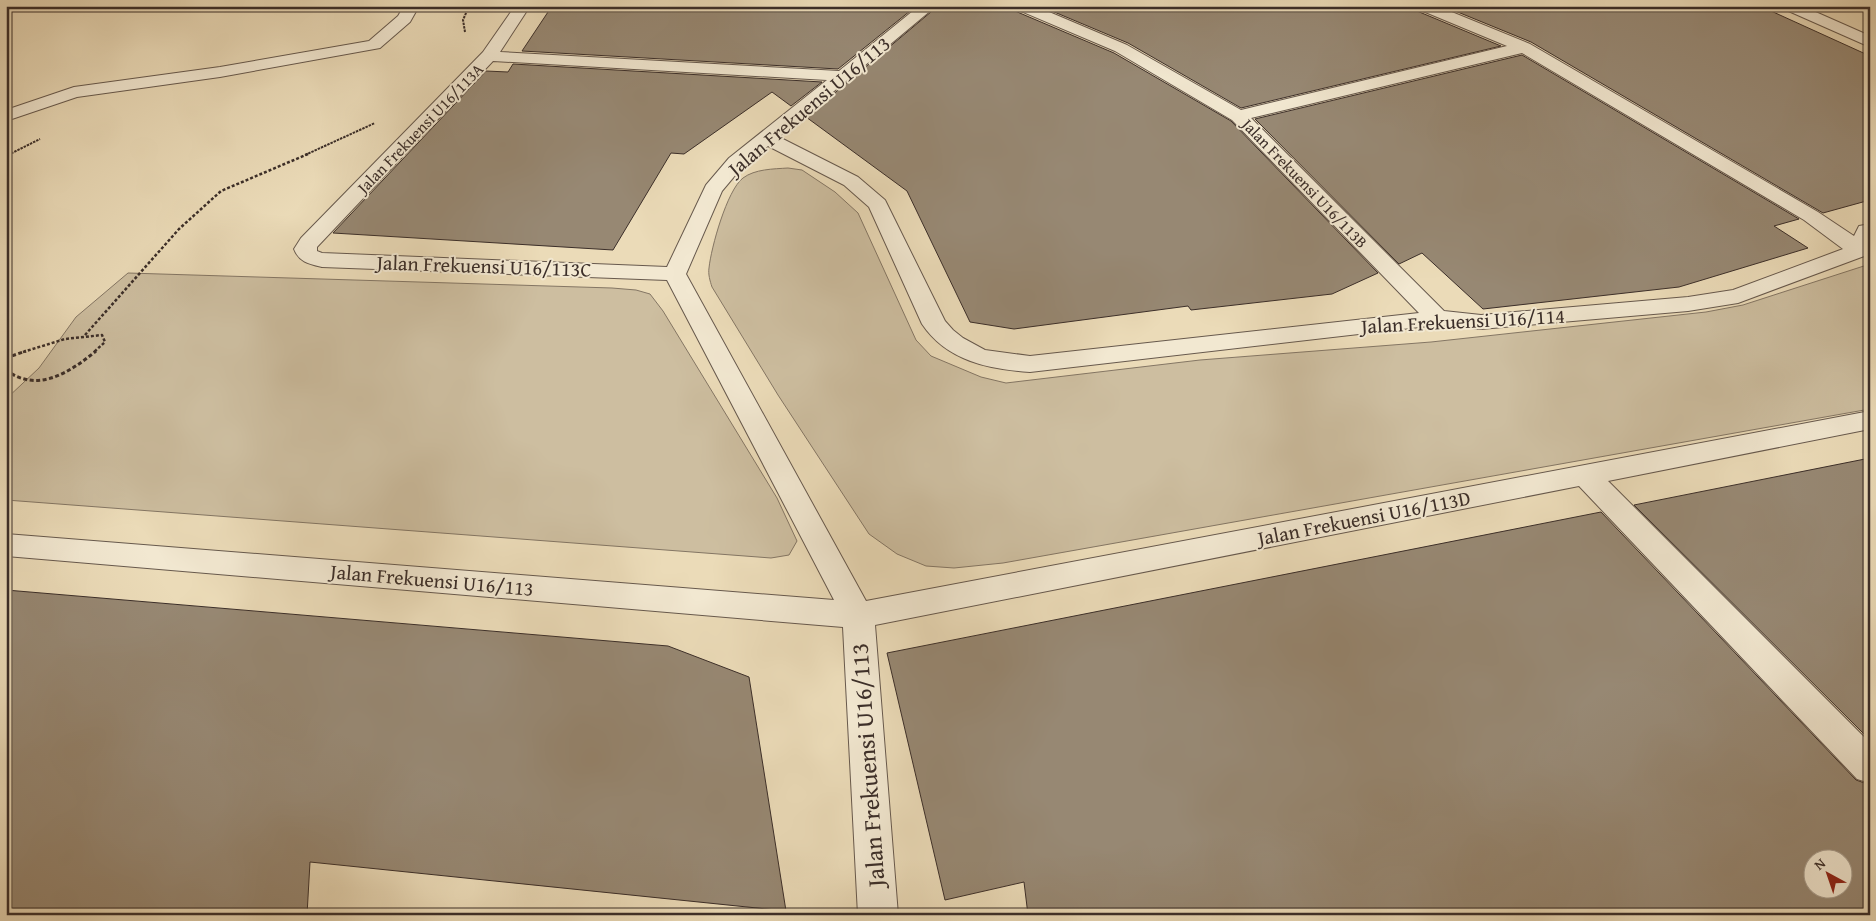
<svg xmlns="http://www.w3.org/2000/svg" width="1876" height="921" viewBox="0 0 1876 921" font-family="'Gentium Book Plus',serif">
	<rect width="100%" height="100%" fill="#ebdbb8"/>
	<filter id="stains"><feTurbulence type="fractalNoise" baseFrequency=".004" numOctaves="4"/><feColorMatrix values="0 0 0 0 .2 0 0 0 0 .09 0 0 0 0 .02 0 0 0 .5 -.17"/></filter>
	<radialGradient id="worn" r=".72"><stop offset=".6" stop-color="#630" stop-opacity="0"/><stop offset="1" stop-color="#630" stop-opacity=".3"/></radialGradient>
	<path fill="#cdbea0" stroke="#847664" d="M788,168l14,2 33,22 23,21 58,127 15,16 50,21 25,6 194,-23 231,-18 275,-30 37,-7 127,-41v145l-867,154 -49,5 -28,-2 -29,-12 -28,-20 -91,-139 -66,-108c-2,-6 -4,-13 -3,-19 2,-20 18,-78 34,-90 12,-9 30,-9 45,-10z
		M128,273l484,15 24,2 14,4 13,17 114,187 20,43 -8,14 -18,3 -765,-58v-101l33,-31 37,-51z"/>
	<path fill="#978873" stroke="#3b2e29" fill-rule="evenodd" d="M552,6h238l120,5 -72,58 -316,-18z
		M938,6h74l3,5 99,42 117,68 147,152 -46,21 -141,16 -3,-4 -174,23 -44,-7 -63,-131 -101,-74z
		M1040,6h374l3,5 84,35 -260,62 -113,-65z
		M1443,6h317l110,50v144l-47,13 -292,-171z
		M1522,55l277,164 -25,7 34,22 -129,39 -196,22 -61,-56 -23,11 -144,-145z
		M513,64l309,18 -31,24 -19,-14 -88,62 -13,-1 -58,97 -280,-17 153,-162 22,1z
		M1870,458v282l-236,-235z
		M1601,512l255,268 14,5v130h-842l-4,-33 -79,18 -58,-247zM1814,858h30v30h-30z
		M6,590l662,56 81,31 37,234 -476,-49 -3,53h-301z"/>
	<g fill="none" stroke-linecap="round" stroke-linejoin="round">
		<g stroke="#67594d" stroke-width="2">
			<path id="minor" d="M404,6h15l-9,16 -30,26 -160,29 -143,20 -71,24v-11l68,-23 146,-20 149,-26 29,-25z
				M515,6h15l-30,46 339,19 80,-65h17l-157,131 79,40 27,23 60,121 8,9 10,8 22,12 45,6 389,-43 -187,-193 -117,-69 -99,-42 -2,-3h21l92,39 114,65 266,-64 -89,-37 -2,-3h21l93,38 288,168 36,24 5,-10 11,-2v26l-3,5 -129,48 -50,8 -207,18 -44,-4 -407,47c-42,-3 -83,-11 -108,-48l-53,-117 -25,-22 -76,-39 -25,20 -21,25 -36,83 180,327 1004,-190v18l-262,52 262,262v40l-13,-4 -278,-293 -704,139 23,290h-40l-15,-288 -837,-71v-22l828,66 -167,-320 -345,-13c-13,-3 -23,-5 -28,-18l7,-11 182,-186zM1522,53l282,167 39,29 -110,41 -45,7 -207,18 -37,-4 -193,-193zM493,61l334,19 -98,78 -23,27 -39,82 -345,-14 -5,-2v-4z
				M1782,6h20l68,30v11l-86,-38z"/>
		</g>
		<path stroke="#3b2e29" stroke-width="2" stroke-dasharray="2.5 1" stroke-linecap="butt" d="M465,32l-2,-12 6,-14
			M8,155l32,-16
			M305,155l70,-32"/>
		<path stroke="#3b2e29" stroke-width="2.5" stroke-dasharray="3 2" stroke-linecap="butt" d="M6,156l4,-2
			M85,335l94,-106 42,-38 87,-37
			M23,352l42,-13 37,-4 3,7 -11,10"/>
		<path stroke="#3b2e29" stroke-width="3" stroke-dasharray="4 2.5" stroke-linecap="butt" d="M6,358l20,-7
			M6,370c32,24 64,2 90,-19"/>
		<use href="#minor" fill="#f2e8d1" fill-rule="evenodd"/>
	</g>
	<g text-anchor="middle" stroke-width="4" stroke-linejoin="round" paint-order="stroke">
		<g font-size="16" fill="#3b2e29" stroke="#f2e8d1">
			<text transform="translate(420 128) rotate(-46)" y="6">Jalan Frekuensi U16/113A</text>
			<text transform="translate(1305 183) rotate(46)" y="6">Jalan Frekuensi U16/113B</text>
		</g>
		<g font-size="20" fill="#3b2e29" stroke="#f2e8d1">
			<text transform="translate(809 106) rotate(-40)" y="7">Jalan Frekuensi U16/113</text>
			<text transform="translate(484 266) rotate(2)" y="7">Jalan Frekuensi U16/113C</text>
			<text transform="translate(1463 321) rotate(-3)" y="7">Jalan Frekuensi U16/114</text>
			<text transform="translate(1364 518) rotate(-11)" y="7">Jalan Frekuensi U16/113D</text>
			<text transform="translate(432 580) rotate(5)" y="7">Jalan Frekuensi U16/113</text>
		</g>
		<g font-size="24" fill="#3b2e29" stroke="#f2e8d1">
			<text transform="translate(868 765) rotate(-94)" y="8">Jalan Frekuensi U16/113</text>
		</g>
	</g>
	<rect width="1876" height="921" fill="none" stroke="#ebdbb8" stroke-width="25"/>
	<rect x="8" y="8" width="1861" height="906" fill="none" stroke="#3b2e29" stroke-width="2.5"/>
	<rect x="12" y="12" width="1851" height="896" fill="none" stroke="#3b2e29"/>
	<g transform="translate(1828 874) rotate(320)"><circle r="24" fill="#f2e8d1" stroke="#a99e8e"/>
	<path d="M0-4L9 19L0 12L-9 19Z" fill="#8f2418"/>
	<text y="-8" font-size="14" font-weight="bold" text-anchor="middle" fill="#3b2e29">N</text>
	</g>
	<rect width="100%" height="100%" filter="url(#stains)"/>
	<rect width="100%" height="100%" fill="url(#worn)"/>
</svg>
